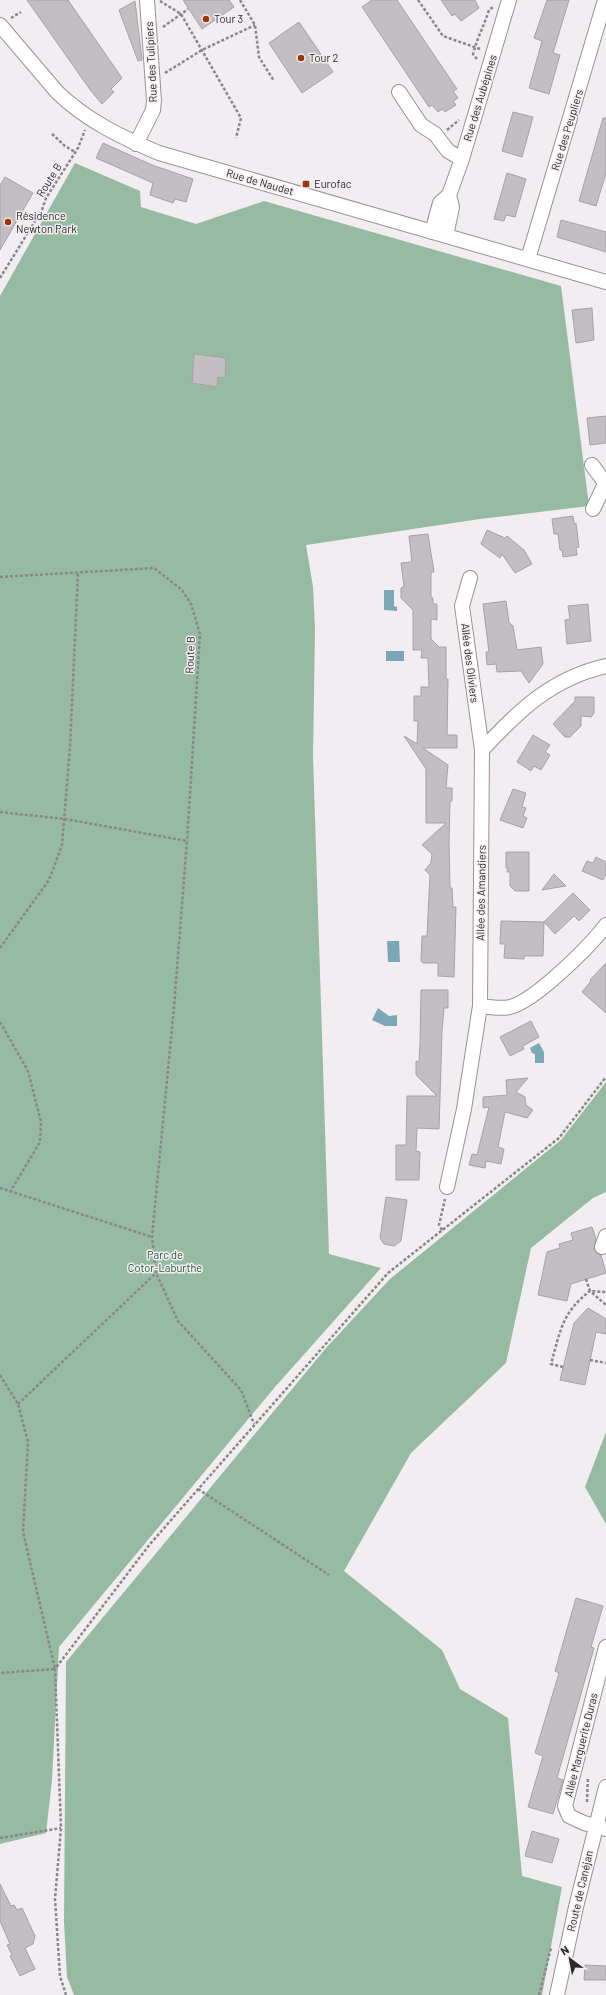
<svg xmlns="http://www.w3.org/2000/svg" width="606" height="1995" viewBox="0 0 606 1995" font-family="Barlow,sans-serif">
	<rect width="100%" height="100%" fill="#f1edf1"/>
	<path fill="#97baa2" d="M75,163l65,28 1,16 55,17 68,-23 297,85 28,220 -109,13 -174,26 7,42 2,42 -2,127 16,498 52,14 -106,119 -216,260 -7,133 -6,53 -46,11v-1548z
		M606,1082v110l-13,6 -62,50 -25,115 -95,90 -67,118 98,79 18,39 48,29 14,158 40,11 -20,108h-468l-7,-18 -3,-55 2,-260 260,-314 64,-69 171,-139z
		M606,1432v92l-21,-37z"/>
	<path fill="#7ca7b7" d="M384,590h10v16l3,1v4l-13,-1z
		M386,651h18v10h-18z
		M387,941h12l1,21h-12z
		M378,1008l11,8 8,-1v11h-12l-13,-6z
		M539,1043l5,9v11h-9v-9l-3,-1 -2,-5z"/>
	<path fill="#c2bec1" stroke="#a6a2a6" d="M27,0h41l54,78 -11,11 3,3 -12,12 -11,-13z
		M183,0h46l5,7 -32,22z
		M372,0h25l60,89 -4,2 5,7 -5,3 3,4 -11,7 -3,-3 -4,3 -6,-7 -3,2 -67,-100z
		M441,0h34l4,8 -18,13 -6,-7 -3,2z
		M547,0h22l-16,53 7,2 -11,39 -20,-6 13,-47 -8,-3z
		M135,1l7,59 -4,1 -19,-51z
		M299,22l34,50 -31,21 -33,-50z
		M513,112l20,5 -11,40 -20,-6z
		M603,118h3v55l-10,33 -17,-5z
		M103,143l49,22 41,14 -7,23 -11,-3 -2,4 -23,-8 3,-12 -57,-25z
		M507,173l19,6 -11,38 -9,-2 -2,6 -10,-2z
		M5,177l28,16 -33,57v-65z
		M561,220l45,12v20l-49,-15z
		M592,308l2,32 -18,3 -4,-33z
		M194,354l32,4 -1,20 -7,-1 -1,10 -25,-4z
		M606,416v27l-16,2 -3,-27z
		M573,516l1,8 2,-1 3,24 -3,1 1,7 -14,2 -1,-7h-2l-2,-16h-4l-2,-15z
		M487,530l18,8 2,-2 17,14 8,14 -17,9 -13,-19 -2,4 -19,-14z
		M428,534l6,38h-3v26h2v6h4v16l-6,-1v20l8,8h7v32h2l-1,56h10v13h-34l25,17 -2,23h6v13h-2l-1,40 1,47h2l1,19h3l-2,70 -16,-1v-13h-15l-2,-2 1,-25h5l3,-61 -5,-5 6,-7 1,-9 -10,-9 24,-22h-20v-54l-22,-33 13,8 1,-23h-4v-25h7v-9h8l-1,-29h-7l1,-8h-9v-40l-12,-12v-10l3,-2 -3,-23 11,-1 -3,-26z
		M506,601l3,21 4,4 4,24 24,-3 2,17 -14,19 -8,-12 -24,1 -1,-8 -9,1 -1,-13h3l-6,-48z
		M588,604l3,37 -24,3 -2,-24 5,-1 -2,-13z
		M575,697h19v16l-3,4 -10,-1v10l-11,11h-5l-12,-13 22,-23z
		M533,735l17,10 -5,7 5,3 -9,15 -7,-4 -3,5 -14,-9z
		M513,789l13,4 -4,14 4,1 -3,8 4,2 -4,10 -23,-8z
		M506,852h23v39h-14l-5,-5v-14h-3l1,-4h-2z
		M596,857l10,5v12l-3,6 -21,-9 5,-10 6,2z
		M554,874l12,12 -24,4z
		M573,893l17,17 -11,11 -5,-5 -19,18 -11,-12z
		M501,921l43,1 -1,34h-19v3l-20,-1 1,-14h-5z
		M606,963v50l-24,-21 9,-11 -1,-1z
		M421,990h27v18h-4l-2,23 -3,98 -22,-1 -1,23 4,1 -1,28h-23v-35h10l1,-49h30l-21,-21v-14l3,1 1,-18z
		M531,1021l8,16 -16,9 1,3 -14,7 -10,-19z
		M528,1078l-12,14 9,5 1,8 7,5 -6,8 -22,-6 -7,35 6,2 -3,15 -15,-3 -1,7 -16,-3 3,-11 5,1 12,-48 -6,1v-11l24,-2 -1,-15z
		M386,1197l21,3 -6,41 -7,5 -10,-2 -4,-6z
		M592,1227l4,12 -2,10 2,4 5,2 5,18 -35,11 -4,17 -29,-6 9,-43 13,-4 -1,-4 14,-4 -2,-7z
		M588,1308l18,11v15l-10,-2 -11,53 -25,-5 14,-57z
		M576,1598l27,8 -12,41 3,1 -37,130 6,2 -10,34 -25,-7 15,-51 -8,-3 24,-80 -4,-2z
		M532,1831l27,8 -7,24 -27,-7z
		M0,1884l11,22 3,-1 3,5 5,-2 13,28 -2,8 -8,4 10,21 -15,7 -10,-20 2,-1 -5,-10 3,-1 -10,-23z
		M585,1965l21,1v14h-22z"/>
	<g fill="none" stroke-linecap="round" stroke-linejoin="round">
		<g stroke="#969295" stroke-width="16">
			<path id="minor" d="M0,25l57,67c30,29 64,45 102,61l447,129
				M399,92l22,33 14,9 13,17 14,8
				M136,144l17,-34 1,-9 -7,-101
				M432,232l8,-29 9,-8 13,-36 47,-159
				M446,236l6,-29 -3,-12
				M528,259l77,-259
				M592,465l14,19
				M593,509l12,-25
				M470,578l-8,28 20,144
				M480,1006c9,1 21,3 30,1 25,-6 80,-61 96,-82
				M447,1187l17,-78 16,-103 2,-256c36,-39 70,-72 124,-84
				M602,1247l4,-11
				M606,1647l-41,159 4,10 15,7 22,6
				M557,1995l19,-88 30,-120"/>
		</g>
		<path stroke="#8a878a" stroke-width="2.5" stroke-dasharray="3 2" stroke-linecap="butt" d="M240,0l15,25 4,32 15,24
			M418,0l25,36 37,13
			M160,1l21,13 60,104 -5,20
			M11,18l10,-6
			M163,27l25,-18
			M477,59l-4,-5c4,-16 11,-28 16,-44l4,-3
			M165,73l37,-23 53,-25
			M447,130l12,-10
			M52,134l13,12 10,6
			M0,278l42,-68 4,-12 32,-50 7,-18
			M0,577l154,-9 28,22 9,14 9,30 -13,207
			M0,812l65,7 122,22 -13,166 -22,230 4,36 22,48 63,69 13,34
			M0,948l49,-68 13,-35 8,-98 8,-175
			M0,1022l28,49 13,51 -1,20 -30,50
			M0,1188l152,49
			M442,1230l-3,-5 6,-26
			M586,1279l4,12 16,1
			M590,1360l16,3
			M563,1367l-12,-3c9,-32 11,-52 39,-73l16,14
			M0,1375l18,29 10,38 -5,90 32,137 -55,4
			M18,1404l138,-131
			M198,1489l131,86
			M587,1802l1,-25
			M0,1838l61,-10
			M66,1995l-6,-19 -5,-77 6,-71 -6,-159 95,-125 238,-271 171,-135 47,-61
			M539,1995l12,-47"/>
		<use href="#minor" stroke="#fff" stroke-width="14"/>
	</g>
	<g fill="#9b350a" stroke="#f1edf1" stroke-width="1.5">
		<circle cx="206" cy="19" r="4"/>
		<circle cx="301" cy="58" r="4"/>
		<rect x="302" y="180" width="8" height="8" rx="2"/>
		<circle cx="8" cy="222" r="4"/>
	</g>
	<g text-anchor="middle" stroke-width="3" stroke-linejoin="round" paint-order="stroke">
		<g font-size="11" fill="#2b292a" stroke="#f1edf1" text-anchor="start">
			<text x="214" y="23">Tour 3</text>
			<text x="309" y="62">Tour 2</text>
			<text x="314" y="188">Eurofac</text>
			<text x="16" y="220">Résidence<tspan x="16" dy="13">Newton Park</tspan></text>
		</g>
		<g font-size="11" fill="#2b292a" stroke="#f1edf1">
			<text transform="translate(151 62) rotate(-93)" y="4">Rue des Tulipiers</text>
			<text transform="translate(480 98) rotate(-73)" y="4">Rue des Aubépines</text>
			<text transform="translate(567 130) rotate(-73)" y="4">Rue des Peupliers</text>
			<text transform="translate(49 180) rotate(-58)" y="4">Route B</text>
			<text transform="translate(260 182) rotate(16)" y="4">Rue de Naudet</text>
			<text transform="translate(190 655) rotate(-88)" y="4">Route B</text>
			<text transform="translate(470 663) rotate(83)" y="4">Allée des Oliviers</text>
			<text transform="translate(481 893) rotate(-89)" y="4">Allée des Amandiers</text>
			<text transform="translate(581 1745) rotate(-76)" y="4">Allée Marguerite Duras</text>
			<text transform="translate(580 1891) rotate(-77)" y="4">Route de Canéjan</text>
		</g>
		<g font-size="11" fill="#1f5938" stroke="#f1edf1">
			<text x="165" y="1259">Parc de<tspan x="165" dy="13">Cotor-Laburthe</tspan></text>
		</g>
	</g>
	<g transform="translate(570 1959) rotate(328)" stroke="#f1edf1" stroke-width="3" paint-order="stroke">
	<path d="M0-3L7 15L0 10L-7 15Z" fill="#2b292a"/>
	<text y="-6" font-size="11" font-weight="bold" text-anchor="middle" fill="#2b292a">N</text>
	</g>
</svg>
